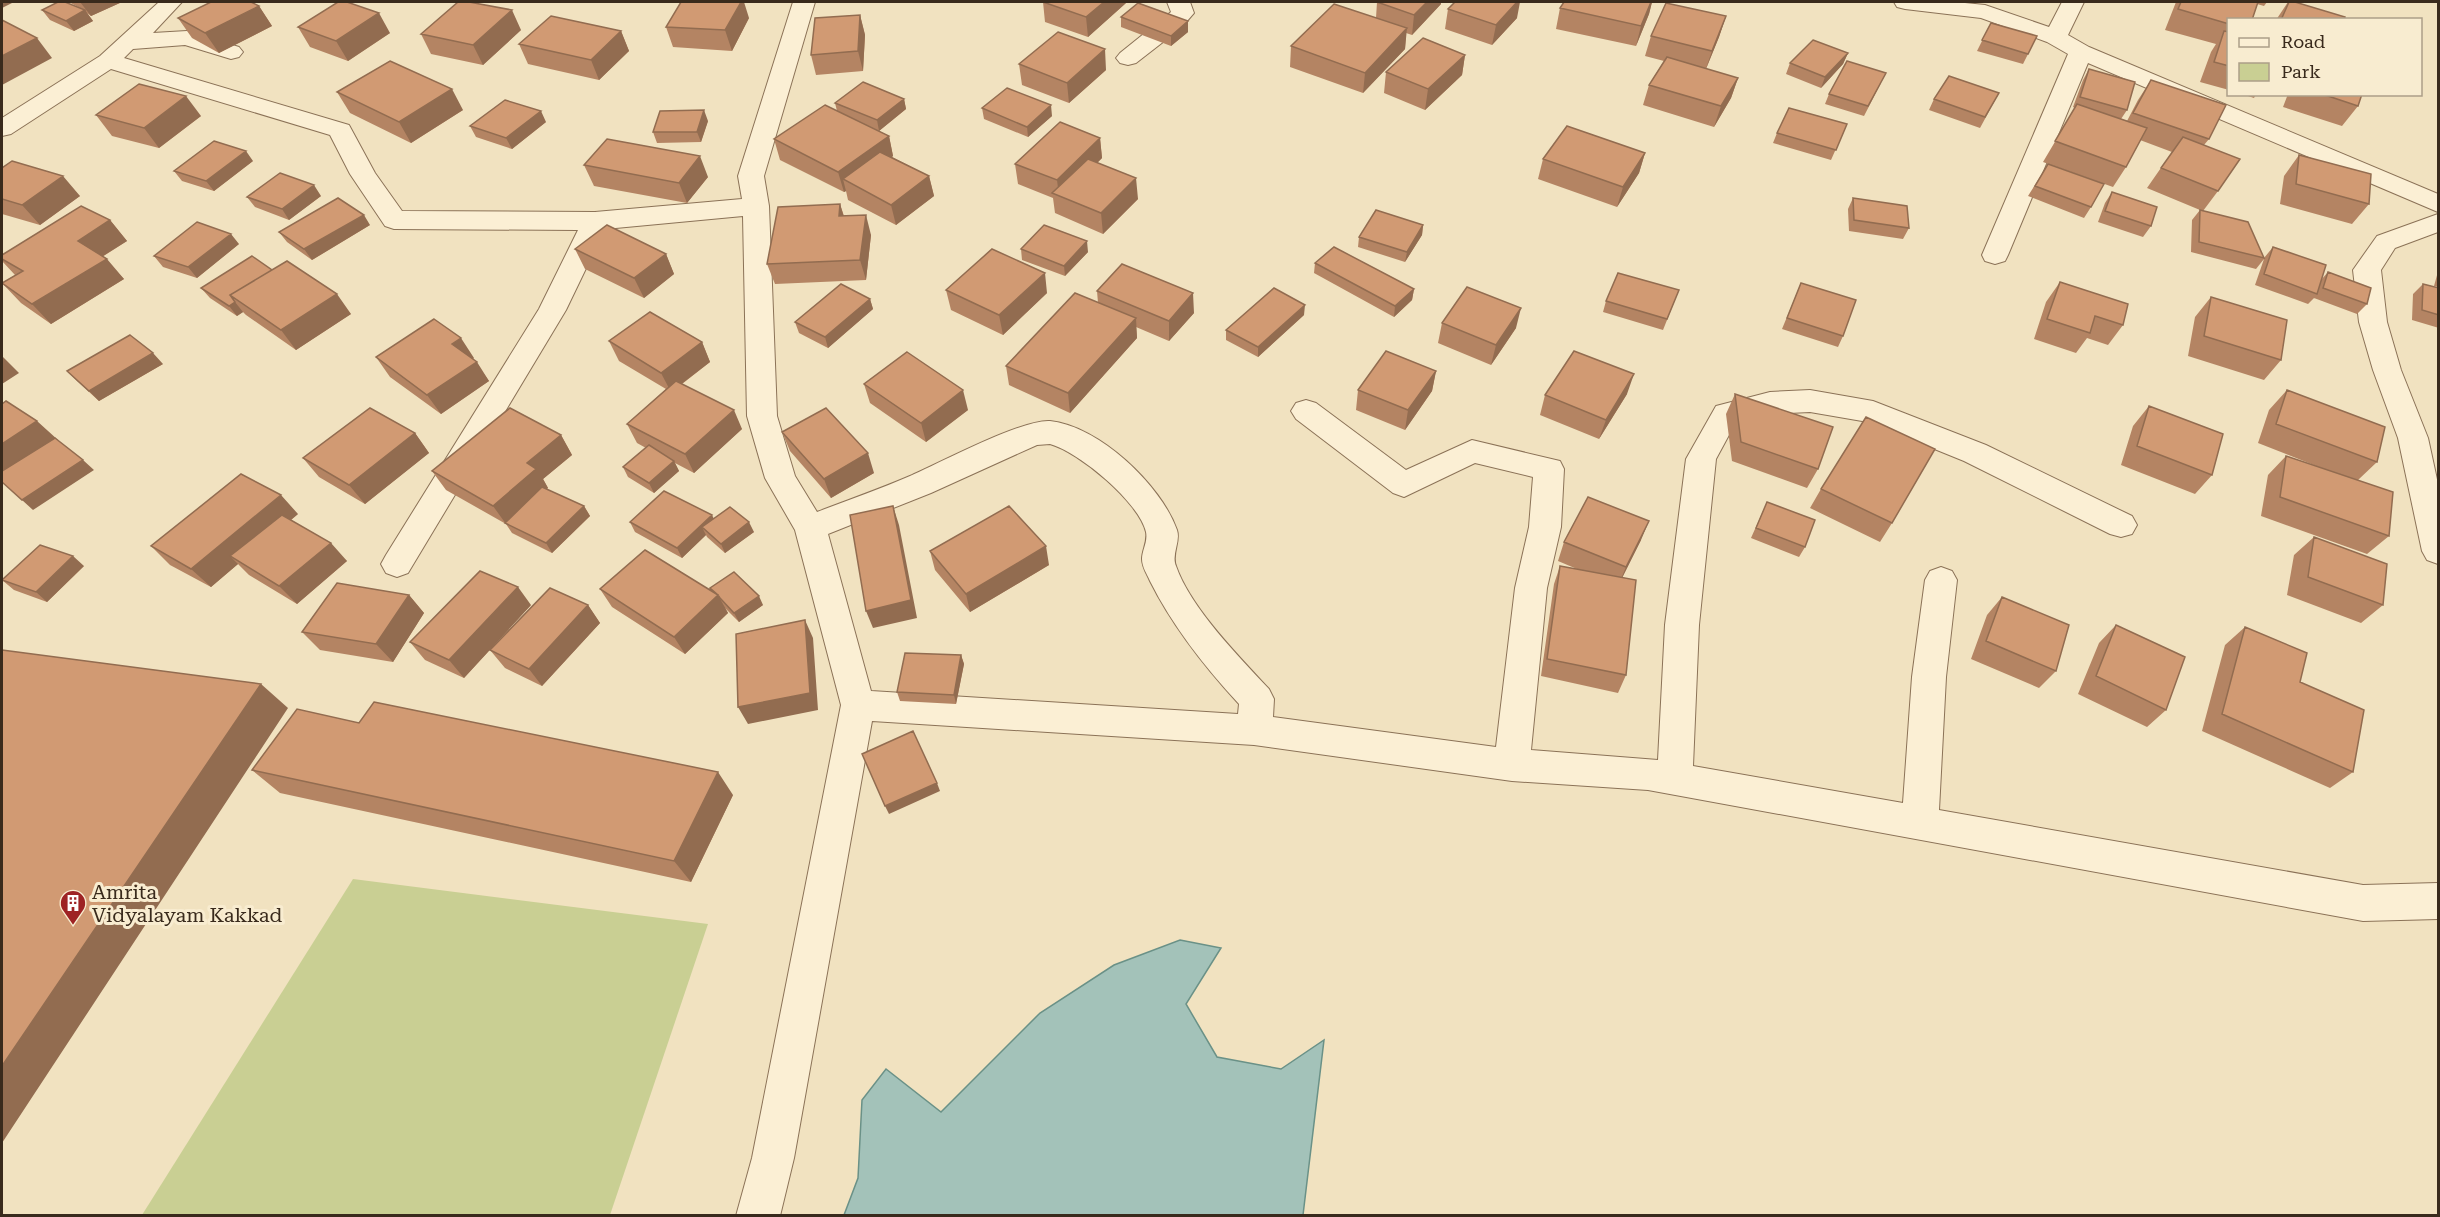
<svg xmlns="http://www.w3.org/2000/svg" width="2440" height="1217" viewBox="0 0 2440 1217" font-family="'Roboto Serif',serif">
	<rect width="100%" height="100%" fill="#f1e2c0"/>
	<path fill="#c9cf93" d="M353,879l355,45 -98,291h-468z"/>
	<path fill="#a3c2b9" stroke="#6a9187" stroke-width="1.5" d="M1180,940l41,8 -35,56 31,53 64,12 43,-29 -21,175h-459l14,-37 4,-78 24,-31 55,43 99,-99 74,-48z"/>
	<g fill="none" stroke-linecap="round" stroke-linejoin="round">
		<g stroke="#8b7257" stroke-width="2">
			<path id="street" d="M159,2h23l-29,31 34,-2 52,16 4,5 -4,5 -8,2 -46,-14 -52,4 -9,9 225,67 26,48 27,38 193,1 147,-13 -4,-23 55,-174h22l-51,174 5,30 8,210 18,60 22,36c31,-12 63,-23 93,-36 30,-13 112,-57 140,-55 49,5 111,64 127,109 4,12 -6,24 -1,36 14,41 63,91 93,123l5,10 -1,18 223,30 19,-159 14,-61 4,-50 -58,-14 -71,34 -11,-4 -97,-74 -5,-8 5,-8 10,-3 10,3 90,67 66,-30 88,21 4,8 -3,58 -14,61 -16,162 127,10 7,-135 21,-166 30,-53 54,-14 40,-2 63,11 113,44 146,71 5,9 -5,9 -11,3 -11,-3 -146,-73 -96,-39 -58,-10 -40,2 -34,8 -20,37 -17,166 -6,141 210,37 9,-126 13,-97 5,-9 11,-4 11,4 5,9 -11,97 -7,133 424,75 75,-2v36l-75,2 -715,-131 -136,-9 -258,-36 -382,-24 -78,437 -14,58h-44l16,-58 89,-453 -46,-175 -30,-52 -18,-62 -4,-200 -138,13 -39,81 -158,263 -11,4 -11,-4 -5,-9 5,-9 153,-246 39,-79 -184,-1 -9,-3 -35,-52 -20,-39 -219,-66 -100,65 -9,2v-18l98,-62zM1050,444c29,8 89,58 96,88 2,10 -4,18 -4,27 0,8 5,15 8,22 23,46 54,85 89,123l-1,10 -367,-23 -43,-157 103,-41 106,-48z
				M1167,2h23l4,11 -13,15 -45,35 -8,2 -8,-2 -4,-5 4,-5 51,-41z
				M1894,2h61l30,3 64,22 13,-25h22l-16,33 21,12 349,147v18l-350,-149 -80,192 -3,6 -10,3 -10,-3 -3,-6 86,-201 -21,-12 -66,-24 -76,-9 -8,-2z
				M2438,214v18l-43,16 -14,22 6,52 14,48 27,68 10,46v80l-11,-4 -5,-9 -24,-113 -25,-68 -14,-48 -6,-52 24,-34z"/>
		</g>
		<use href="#street" fill="#fbefd4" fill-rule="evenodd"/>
	</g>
	<path fill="#b48463" d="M69,2h53l-31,14 -4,-3 6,8 -19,10 -24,-11 -8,-10 36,-3z
		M1043,2h83v1l-38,34 -43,-15z
		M1377,2l64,2 -29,31 -6,-2 -1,16 -42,44 -73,-26 1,-21 85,-28z
		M1564,2h88l-3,12 -13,32 -80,-17 4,-21z
		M2176,2h91l-3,4 -7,-2 -28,16v70l-29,-8 11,-30 5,-8 -51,-14z
		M2288,2l56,18h-68z
		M259,6l13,20 -53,27 -27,-15 -14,-20z
		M1448,9l69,9 -25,27 -47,-16z
		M860,15l5,20 -2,36 -47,4 -5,-20z
		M1726,16l-7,21 -13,32 32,9 -7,20 -17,29 -71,-22 6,-20 15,-24 -19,-5 6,-20z
		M1121,17l67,4v11l-17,14 -50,-19z
		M749,18l-17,33 -59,-4 -7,-20z
		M1991,23l37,31 -5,10 -46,-13z
		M298,27l92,6 -42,28 -38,-14z
		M521,30l-38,35 -52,-11 -10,-20z
		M621,31l8,20 -30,29 -71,-16 -9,-20z
		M1848,53l-5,11 -22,24 -35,-14 4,-11z
		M1465,55l-3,20 -37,35 -41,-17 2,-21z
		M1019,64l87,6 -37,33 -47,-18z
		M2089,69l38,41 -6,9 6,2 11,-21 13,-20 58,59 -5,6 14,46 -15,20 61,47 9,-11 48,33 7,-8 39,32 -10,10 -43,-16 1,-1 -7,7 -53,-19 9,-26 -8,10 -65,-17 1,-32 8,-10 -53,-22 25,-36 -32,-12 -14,27 -13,20 -70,-25 32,-54 -2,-1 10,-27z
		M1881,83l-17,33 -39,-12 4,-10z
		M337,92l126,18 -52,33 -61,-30z
		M1999,93l-19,35 -51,-18 5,-11z
		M2242,94h14l-2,4z
		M2288,94h74l-4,12 -16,20 -59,-19z
		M904,99l2,10 -27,22 10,5 4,20 -1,1 37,19 5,20 -38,29 -48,-25 -2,-9 -2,1 -64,-32 -6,-21 63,-28 -2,-8z
		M982,108l70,8 -24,21 -44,-18z
		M96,115l105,1 -42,32 -47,-12z
		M708,121l-7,21 -44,1 -4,-11z
		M546,122l-34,27 -36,-12 -6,-11z
		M1847,124l-16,36 -58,-17 4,-10z
		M1100,138l2,20 -5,5 41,36 -35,35 -48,-21 -2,-15 -35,-14 -3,-20z
		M1645,153l-6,20 -22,34 -79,-28 5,-20z
		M2299,155l70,49 -17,20 -72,-20 4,-28z
		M253,161l-39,30 -32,-10 -8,-10z
		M2048,164l43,43 -7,11 -56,-22z
		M584,165l124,12 -21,26 -93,-17z
		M2,168l78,28 -40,29 -38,-11z
		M2112,192l39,34 -8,11 -45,-15 7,-19z
		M321,196l-32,24 -34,-13 -8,-10z
		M1853,198l56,30 -6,11 -54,-8 -1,-22z
		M840,204l4,12 27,19 -5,45 -91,4 -8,-20z
		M110,220l17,21 -25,16 22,22 -73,45 -30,-21 -19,-20 13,-8 -13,-14v-6z
		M370,225l-58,35 -25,-18 -8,-10z
		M1423,225l-1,10 -17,27 -47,-15 1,-10z
		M239,244l-42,34 -34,-11 -9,-11z
		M575,249l91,5 8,20 -30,24 -59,-29z
		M1021,249l67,3 -23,24 -43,-16z
		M1315,263l99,26 -2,11 -18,17 -80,-44z
		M2439,268v19l-5,-1z
		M272,270l79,44 -55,36 -50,-35 -3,-3 -6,4 -27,-18 -9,-10z
		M2060,282l63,43 -15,20 -21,-7 -11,15 -42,-14 12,-37z
		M1801,283l42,53 -5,11 -56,-18z
		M2423,284l16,4v40l-27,-8 1,-26z
		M946,290l101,3 -44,42 -52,-25z
		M1679,290l-16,40 -60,-18 3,-11z
		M1097,291l97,22 -25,28 -33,-14 1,11 -67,75 -61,-28 -3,-19 92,-63z
		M2211,297l70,63 -17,20 -76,-24 7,-39z
		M870,299l3,10 -45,39 -29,-15 -4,-11z
		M1304,315l-46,42 -32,-17v-10z
		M1442,323l74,5 -25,37 -53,-22z
		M609,341l93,1 8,20 -28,22 60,45 -48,44 -19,-10 4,8 -25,22 -26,-16 -5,-10 23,-19 -9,-5 -10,-19 39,-35 -47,-28z
		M376,357l98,1 -1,1 16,22 -48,33 -51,-37z
		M163,364l-64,37 -22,-20 -10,-10z
		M1436,371l-4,20 -27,39 -49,-20 2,-20z
		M864,384l104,26 -42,32 -56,-39z
		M2287,390l90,72 -19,18 31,56 -22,18 -106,-38 7,-41 18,-19 43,15 -71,-28 11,-33z
		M1627,394l-28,45 -59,-24 5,-20z
		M1735,394l83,75 -11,19 -75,-27 -6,-47z
		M2149,406l63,69 -17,19 -74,-29 12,-39z
		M782,432l92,41 -43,25 -41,-47z
		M415,433l14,20 -64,51 -46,-27 -16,-19z
		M561,435l11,20 -29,24 5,9 -2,1 38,17 6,10 -38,37 -40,-20 -6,-9 -60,-34 -14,-19z
		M1821,489l71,34 -12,19 -70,-34z
		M1767,502l38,45 -6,10 -48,-19z
		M298,514l-7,6 56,41 -50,43 -48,-29 -11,-11 -27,23 -41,-22 -19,-19z
		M714,519l40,13 -29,21 -18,-16 -1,-2 -24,23 -47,-26 -5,-10z
		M2314,537l69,68 -22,18 -74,-28 7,-40z
		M1641,540l-19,38 4,97 -8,18 -77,-17 13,-92 6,-18 17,3 -19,-8 6,-19z
		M930,551l119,14 -79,47 -35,-42z
		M84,566l-37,36 -33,-12 -12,-10z
		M710,588l53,17 -24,17 -14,-14 3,5 -43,41 -73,-47 -12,-18 112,2z
		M409,595l15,18 -31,49 -73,-12 -18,-18z
		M2002,597l54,74 -17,17 -68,-29 16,-44z
		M531,605l-67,73 -39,-18 -15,-18z
		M588,605l12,18 -58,63 -37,-18 -15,-18z
		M2116,625l50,85 -19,17 -69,-33 21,-51z
		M2245,627l55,55 53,90 -23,16 -128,-57 23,-86z
		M961,655l3,9 -8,40 -56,-3 -3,-9z
		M252,770l481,25 -42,87 -411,-89z"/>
	<path fill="#926c50" d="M2,2h12l-12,6z
		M80,2h42l-31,14z
		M741,2h3l5,16 -17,33 -7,-21z
		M1104,2h22v1l-38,34 -2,-20z
		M1427,2h14v2l-29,31 2,-20z
		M1517,2h3l-3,16 -25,27 4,-20z
		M1651,2h1l-3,12 -13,32 5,-20z
		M259,6l13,20 -53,27 -14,-20z
		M85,10l8,11 -19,10 -8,-10z
		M512,10l9,20 -38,35 -10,-20z
		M379,13l11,20 -42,28 -12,-20z
		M860,15l5,20 -2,36 -5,-20z
		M1726,16l-7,21 -14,34 7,-20z
		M1188,21v11l-17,14v-10z
		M1407,28l-2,21 -42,44 2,-20z
		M621,31l8,20 -30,29 -8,-20z
		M37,38l15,20 -50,27v-29z
		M1105,49l1,21 -37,33 -2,-20z
		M1848,53l-5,11 -22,24 4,-11z
		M1465,55l-3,20 -37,35 3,-21z
		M1738,78l-7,20 -17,29 7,-21z
		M452,89l11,21 -52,33 -12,-21z
		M186,96l15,20 -42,32 -15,-20z
		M904,99l2,10 -27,22 -2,-11z
		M1051,105l1,11 -24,21 -1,-10z
		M704,110l4,11 -7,21 -4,-10z
		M541,111l5,11 -34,27 -6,-11z
		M889,136l4,20 -39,29 -11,-6 3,12 -2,1 -6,-20z
		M1100,138l2,20 -39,39 -4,-1 -2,-16z
		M246,151l7,10 -39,30 -8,-10z
		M1645,153l-6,20 -22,34 6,-20z
		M700,156l8,21 -21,26 -8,-20z
		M63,176l17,20 -40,29 -18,-20z
		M929,176l5,20 -38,29 -5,-20z
		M1136,178l2,21 -35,35 -2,-21z
		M314,185l7,11 -32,24 -7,-11z
		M840,204l6,20 -7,-8z
		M364,215l6,10 -58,35 -8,-11z
		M866,215l5,20 -5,45 -6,-20z
		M110,220l17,21 -32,20 -17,-20z
		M1423,225l-1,10 -17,27 2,-10z
		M231,234l8,10 -42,34 -9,-11z
		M1087,241l1,11 -23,24 -1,-10z
		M666,254l8,20 -30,24 -10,-20z
		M107,259l17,20 -73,45 -19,-20z
		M1045,273l2,20 -44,42 -4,-20z
		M1414,289l-2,11 -18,17 1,-11z
		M1193,293l1,20 -25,28v-20z
		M337,294l14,20 -55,36 -15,-20z
		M870,299l3,10 -45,39 -3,-11z
		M235,302l8,10 -6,4 -8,-10z
		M1305,305l-1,10 -46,42v-10z
		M1521,308l-5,20 -25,37 5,-20z
		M1136,318l1,20 -67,75 -2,-20z
		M461,338l13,20 -10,6 -12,-20z
		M702,342l8,20 -39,30 -10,-19z
		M153,353l10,11 -64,37 -10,-10z
		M2,356l17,17 -17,11z
		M477,362l12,19 -48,33 -14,-19z
		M1436,371l-4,20 -27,39 3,-20z
		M1634,374l-7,20 -28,45 7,-19z
		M963,390l5,20 -42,32 -5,-19z
		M734,410l8,19 -48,44 -9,-19z
		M37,421l21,19 -56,38v-34z
		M415,433l14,20 -64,51 -16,-19z
		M561,435l11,20 -29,24 5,9 -42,36 -13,-18 34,-43z
		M868,453l6,20 -43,25 -7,-19z
		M83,460l11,10 -61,40 -11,-10z
		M674,461l5,10 -25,22 -5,-10z
		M281,495l17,19 -58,48 -10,-6 8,8 -27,23 -20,-18z
		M584,506l6,10 -38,37 -6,-10z
		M893,506l6,19 18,93 -44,10 -7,-17z
		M712,515l5,10 -15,2 4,8 -24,23 -5,-10z
		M1649,521l-8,19 -23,46 8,-19z
		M749,522l5,10 -29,21 -4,-9z
		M331,543l16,18 -50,43 -18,-18z
		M1046,546l3,19 -79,47 -4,-18z
		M73,556l11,10 -37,36 -11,-10z
		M518,587l13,18 -67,73 -15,-18z
		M409,595l15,18 -31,49 -17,-18z
		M718,595l10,18 -43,41 -11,-17z
		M759,596l4,9 -24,17 -5,-9z
		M588,605l12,18 -58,63 -13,-17z
		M805,620l8,18 5,72 -70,14 -10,-17z
		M961,655l3,9 -8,40 -2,-9z
		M261,684l27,24 -286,435v-77z
		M718,772l15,23 -42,87 -17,-21z
		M937,783l3,8 -51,23 -4,-8z"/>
	<path fill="#d19a73" stroke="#926c50" stroke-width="1.5" d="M58,2h7l20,8 -19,11 -24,-11z
		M211,2h40l8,4 -54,27 -27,-15z
		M338,2h9l32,11 -43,28 -38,-14z
		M458,2h11l43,8 -39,35 -52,-11z
		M681,2h60l-16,28 -59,-3z
		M1043,2h61l-18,15z
		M1377,2h50l-13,13z
		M1455,2h62l-21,23 -48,-16z
		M1564,2h87l-10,24 -81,-18z
		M2181,2h77l-6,18h-23v4l-51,-15z
		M2289,2h6l50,15 -1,3h-63z
		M1138,3l50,18 -17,15 -50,-19z
		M1666,3l60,13 -14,35 -61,-15z
		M1334,4l73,24 -42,45 -74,-27z
		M860,15l-2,36 -47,4 4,-37z
		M551,16l70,15 -30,29 -72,-16z
		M2,20l35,18 -35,18z
		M1991,23l46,13 -9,18 -46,-14z
		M2224,31l5,1v34l-15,-4z
		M1058,32l47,17 -38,34 -48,-19z
		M1423,38l42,17 -37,34 -42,-17z
		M1813,40l35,13 -23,24 -35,-14z
		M1667,57l71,21 -17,28 -72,-21z
		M390,61l62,28 -53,33 -62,-30z
		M1847,61l39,12 -18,33 -39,-12z
		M2089,69l46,13 -8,28 -47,-13z
		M1949,76l50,17 -14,24 -51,-18z
		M2151,80l75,25 -17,34 -76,-26z
		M863,82l41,17 -27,21 -42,-17z
		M139,84l47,12 -42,32 -48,-13z
		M1007,88l44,17 -24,22 -45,-19z
		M2322,94h40l-4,12z
		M505,100l36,11 -35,27 -36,-12z
		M2077,104l70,24 -21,39 -71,-26z
		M825,105l64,31 -51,36 -64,-33z
		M1789,108l58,16 -11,26 -59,-17z
		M704,110l-7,22h-44l7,-21z
		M1060,122l40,16 -43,42 -42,-16z
		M1567,126l78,27 -22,34 -80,-28z
		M2183,137l57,22 -22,32 -57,-23z
		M607,139l93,17 -21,27 -95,-18z
		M214,141l32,10 -40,30 -32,-10z
		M880,152l49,24 -38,29 -48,-26z
		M2299,155l72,19 -2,30 -73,-20z
		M1088,159l48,19 -35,35 -49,-20z
		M12,161l51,15 -41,29 -20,-6v-31z
		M2048,164l56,20 -13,23 -56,-21z
		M280,173l34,12 -32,24 -35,-12z
		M2112,192l45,15 -6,19 -46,-15z
		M338,198l26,17 -60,34 -25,-17z
		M1853,198l54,8 2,22 -55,-8z
		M840,204l-1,12 27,-1 -6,45 -93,4 11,-57z
		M81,206l29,14 -32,21 29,18 -75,45 -30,-21 21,-12 -21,-12v-4z
		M1376,210l47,15 -16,27 -48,-15z
		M2200,210l48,12 16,36 -65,-16z
		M197,222l34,12 -43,33 -34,-11z
		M607,225l59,29 -32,24 -59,-29z
		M1044,225l43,16 -23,25 -43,-17z
		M1334,247l80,42 -19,17 -80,-43z
		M2273,247l53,18 -9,29 -53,-20z
		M992,249l53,24 -46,42 -53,-25z
		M252,256l20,14 -42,25 5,7 -6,4 -28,-18z
		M287,261l50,33 -56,36 -51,-35z
		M1122,264l71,29 -24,28 -72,-30z
		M2328,272l43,16 -4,16 -44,-16z
		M1618,273l61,17 -12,29 -61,-18z
		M2060,282l68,22 -5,21 -28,-9 -5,17 -43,-14z
		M1801,283l55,17 -13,36 -56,-18z
		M841,284l29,15 -45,38 -30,-15z
		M2423,284l16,4v27l-17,-5z
		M1467,287l54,21 -25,37 -54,-22z
		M1274,288l31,17 -47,42 -32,-17z
		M1075,293l61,25 -68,75 -62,-27z
		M2211,297l76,23 -6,40 -77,-24z
		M650,312l52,30 -41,31 -52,-32z
		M434,319l27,19 -9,6 25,18 -50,33 -51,-38z
		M130,335l23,18 -64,38 -22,-20z
		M1386,351l50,20 -28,39 -50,-20z
		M1574,351l60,23 -28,46 -61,-25z
		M907,352l56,38 -42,33 -57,-39z
		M676,381l58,29 -49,44 -58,-30z
		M2287,390l98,37 -8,35 -101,-38z
		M1735,394l98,33 -15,42 -77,-27z
		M6,401l31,20 -35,23v-40z
		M2149,406l74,28 -11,41 -75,-29z
		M370,408l45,25 -66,52 -46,-27z
		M510,408l51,27 -34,28 9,6 -43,37 -61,-35z
		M826,408l42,45 -44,26 -42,-47z
		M1866,417l69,32 -43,74 -71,-34z
		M55,438l28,22 -61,40 -20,-18v-11z
		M649,445l25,16 -25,22 -26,-16z
		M2286,456l107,36 -4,44 -109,-39z
		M241,474l40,21 -90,74 -40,-23z
		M542,487l42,19 -38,37 -41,-20z
		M664,491l48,24 -35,33 -47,-26z
		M1588,497l61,24 -23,46 -62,-25z
		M1767,502l48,18 -10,27 -49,-19z
		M893,506l18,94 -45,11 -16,-96z
		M1009,506l37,40 -80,48 -36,-43z
		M730,507l19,15 -28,22 -19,-17z
		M282,515l49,28 -52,43 -49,-30z
		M2314,537l73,27 -4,41 -75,-28z
		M40,545l33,11 -37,36 -34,-12z
		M645,550l73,45 -44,42 -74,-48z
		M1560,566l76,14 -10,95 -79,-16z
		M480,571l38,16 -69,73 -39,-18z
		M734,572l25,24 -25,17 -14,-15 -2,-3 -8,-7z
		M337,583l72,12 -33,49 -74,-12z
		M550,588l38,17 -59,64 -39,-19z
		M2002,597l67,28 -13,46 -70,-30z
		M805,620l5,73 -72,14 -2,-73z
		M2116,625l69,32 -19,53 -70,-34z
		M2245,627l62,26 -7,29 64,28 -11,62 -131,-58z
		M2,650l259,34 -259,382z
		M905,653l56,2 -7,40 -57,-3z
		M374,702l344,70 -44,89 -422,-91 45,-61 62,14z
		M913,731l24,52 -52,23 -23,-52z"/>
	<defs>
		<g id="building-pin" transform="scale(1.35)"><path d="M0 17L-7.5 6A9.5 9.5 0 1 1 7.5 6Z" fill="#9e2324" stroke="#f8ecd0"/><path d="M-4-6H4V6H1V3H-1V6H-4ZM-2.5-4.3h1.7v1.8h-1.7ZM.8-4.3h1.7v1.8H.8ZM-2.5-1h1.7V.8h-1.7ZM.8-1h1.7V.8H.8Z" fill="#fff"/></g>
	</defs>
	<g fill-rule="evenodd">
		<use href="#building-pin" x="73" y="903"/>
	</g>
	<g text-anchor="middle" stroke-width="6" stroke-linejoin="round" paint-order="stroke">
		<g font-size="20" fill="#392a1c" stroke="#f8ecd0" text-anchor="start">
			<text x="92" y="899">Amrita<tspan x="92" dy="23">Vidyalayam Kakkad</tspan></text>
		</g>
	</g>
	<rect width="2440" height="1217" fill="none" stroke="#392a1c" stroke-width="6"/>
	<rect x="2227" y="18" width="195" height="78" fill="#f8ecd0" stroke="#ac9e88" stroke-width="1.5"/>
	<rect x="2239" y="38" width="30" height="9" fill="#fbefd4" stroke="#ac9e88" stroke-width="1.5"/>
	<text x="2281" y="48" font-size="18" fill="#392a1c">Road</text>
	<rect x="2239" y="63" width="30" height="18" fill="#c9cf93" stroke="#ac9e88" stroke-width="1.5"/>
	<text x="2281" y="78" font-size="18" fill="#392a1c">Park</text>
</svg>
